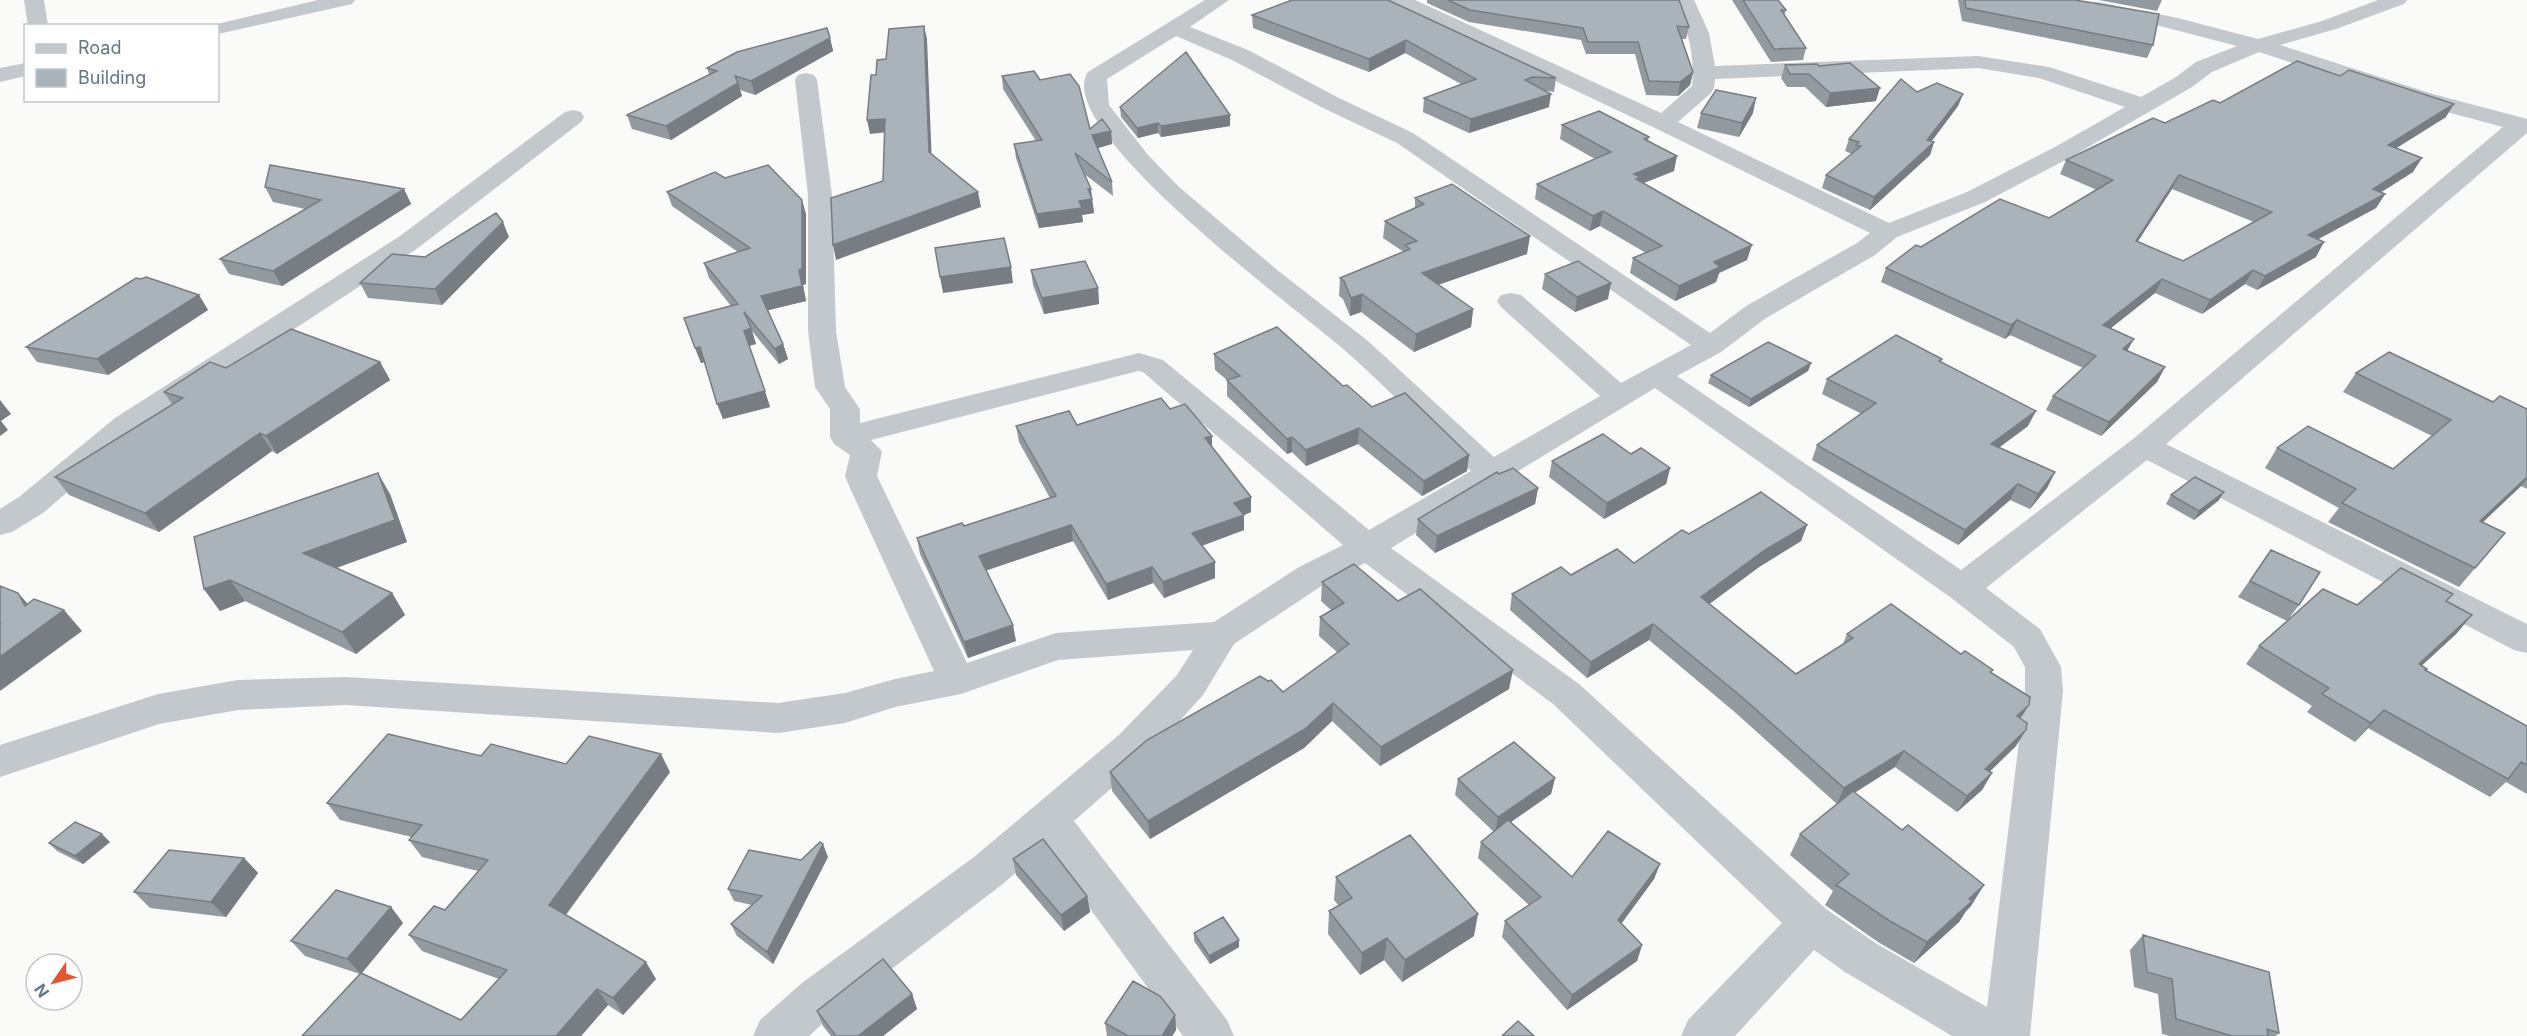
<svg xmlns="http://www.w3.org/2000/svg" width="2527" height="1036" viewBox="0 0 2527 1036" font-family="Inter,sans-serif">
	<rect width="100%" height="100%" fill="#fafaf8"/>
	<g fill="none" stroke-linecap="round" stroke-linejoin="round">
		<path fill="#c3c8cc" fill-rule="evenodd" d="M24,0h20l4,26h-20z
			M318,0h37l-3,4 -134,30v-8h-9z
			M1205,0h24l-39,27 58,23 91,48 74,35 297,200 36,-27 111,-63 13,-10 -215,-105 -263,-124 -3,-4h26l246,113 31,-27c3,-32 -4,-57 -18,-86h20l15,33 6,33 263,-10 71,11 92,30 35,-20 20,-15 41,-16 -85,-22 -108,-18 -7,-2 -3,-4 64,2 80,16 80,21 64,-18 56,-21h29l-3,4 -68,25 -56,16 153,49 94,25v14l-361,311 361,180v29l-13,-3 -367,-190 -161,128 54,41 21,38 2,24 -33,345h-78l-107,-64 -31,-22 -79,86h-54l7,-16 94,-97 -229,-219 -188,-141 -42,22 -89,59 -31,51 -56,62 -73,64 153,199 7,16h-51l-138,-189 -41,36 -170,130 -25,23h-56l7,-16 42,-37 172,-126 145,-122 58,-60 16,-25 -135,10 -97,34 -66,13 -50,16 -67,10 -432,-28 -108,5 -79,14 -159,53v-32l158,-51 80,-14 108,-3 432,26 67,-10 50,-14 39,-8 -84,-183 -5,-12 5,-21 -16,-11 -4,-7v-28l-15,-22 -7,-56v-136l-13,-115 3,-5 8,-2 8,2 3,5 15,115 4,136 9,56 15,22v14l279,-70 24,7 206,170 102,-59c-41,-39 -80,-79 -122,-117 -41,-37 -300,-225 -261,-282zM1176,36l56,24 91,48 74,35 294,202 -70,38 -100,-88 -10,-2 -10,2 -4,6 4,6 99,89 -106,61 -126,-116 -92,-72 -97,-82 -31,-32 -39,-50 -2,-26zM2259,52l158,52 86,23 -370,312 -172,131 -284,-194 44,-24 45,-34 109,-63 22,-18 88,-35 86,-45 121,-70 20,-15zM1978,68l61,10 86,29 -70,40 -88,45 -78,31 -211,-101 33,-29 3,-5 1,-9zM1138,371l5,1 200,173 -44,22 -85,55 -158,11 -89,30 -90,-187 5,-25 -11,-11zM1655,388l295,209 64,50 11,20v24l-38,316 -110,-63 -51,-35 -247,-225 -188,-136z
			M26,63v13l-26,6v-14z
			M573,110l8,2 3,5 -3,5 -163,126 -281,184 -94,81 -31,19 -12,3v-26l19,-12 96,-79 285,-182 165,-124z"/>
	</g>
	<path fill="#929a9f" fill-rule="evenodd" d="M1292,0l264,78 -2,14 -7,-1 2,16 -80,26 -46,-21 1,-14 37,-14 -56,-31 -36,19 -116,-44 -1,-13z
		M1427,0h252l10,27 -3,12h-4l11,33 -3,13 -12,11 -32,-1 -11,-41h-49l-5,-14 -112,-18 -42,-19z
		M1732,0h46l8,10 -2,6 22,32 -3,12 -32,2z
		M1958,0h116l79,45 -6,13 -185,-37z
		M2099,0h63l-5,11z
		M830,38l3,13 -78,44 -15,-5 2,6 -71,44 -39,-11 -5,-14 82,-41 -2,-6z
		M1785,65l34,1 57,35 -50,6 -21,-20h-18l-6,-9z
		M1002,76l38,4 50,49 21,2 1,13 -14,4 14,34 1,14 -30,-23 8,23 3,17 -12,2 1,7 -44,6 -23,-70 -2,-14 22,-3 -33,-52z
		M1917,92l46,2 -5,12 -27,35 3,1 -4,13 -60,55 -48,-22 4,-13 26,-21 -7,-3 4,-12z
		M2220,103l226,14 -50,31 17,24 -32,20 4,2 -9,14 -59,32 -1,17 -59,33 -12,-6 -43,30 -47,-21 -44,35 17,23 37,16 -8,15 -56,54 -55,-26 7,-14 30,-28 -73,-33 -5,4 -124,-57 5,-14 35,-21 128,-29 48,-28 -37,-16 6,-14 99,-37zM2172,189l82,33 -71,39 -45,-20z
		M1120,107l110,19 -69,11 -3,-4 -20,5 -17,-21z
		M1701,113h52l-14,24 -42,-9z
		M1562,125l87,12 -1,4 26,30 -30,12 103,77 -28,13 -3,9 -41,19 -45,-28 3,-15 13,-5 -46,-27 -10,5 -55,-32 2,-15 58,-25 -35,-20z
		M725,178l81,36v70l-3,1 3,16 -38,9 15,34 5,15 -9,5 -27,-33 4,13 -7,2 21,61 -47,12 -19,-57 -3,1 -17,-45 47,-12 -22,-28 -5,-15 34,-11 -66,-46 -5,-14z
		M265,187l139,2 7,15 -129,82 -53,-12 -9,-15 85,-50 -32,-7z
		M1415,198l112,56 -89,31 35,24 -2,18 -57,25 -53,-40 -11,4 -7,-17 -4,-3 1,-18 64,-26 -21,-14 2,-17 30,-13z
		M509,237l-67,68 -74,-7 -8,-15 65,-26z
		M1031,270l67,18 1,16 -55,10 -11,-29z
		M1545,274l63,25 -33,13 -33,-23z
		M199,295l9,15 -100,65 -71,-13 -11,-15z
		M1214,354l129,32 29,21 97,48 -2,16 -45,25 -64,-52 -52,22 -14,-14 -5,2 -60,-58v-16l-12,-10z
		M1942,359l-1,3 87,64 -29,21 56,25 -8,16 -17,21 -20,-9 -52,45 -146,-85 5,-15 45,-31 -40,-20 5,-15z
		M380,362l10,18 -113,74 -5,-3 -113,81 -90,-37 -14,-18 117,-73 -8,-12 62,-24z
		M1811,363l-3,8 -59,36 -41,-24 3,-8z
		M2356,373l171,36v80l-6,-3 -38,36 22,11 -46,54 -131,-65 11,-14 -74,-40 12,-20 116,21 39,-33 -89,-44z
		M1170,409l42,37 39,51v15l-7,3v15l-42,16 13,16v16l-51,20 -11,-15 -45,17 -35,-59 -87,29 30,71 -48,17 -48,-104 -3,-16 47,-12 86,-28 -31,-56 -3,-16 61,-1z
		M1631,454l39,14 -4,16 -62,35 -55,-42 3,-16z
		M1499,474l39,14 -3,16 -100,49 -19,-18 2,-16z
		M390,494l17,48 -71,26 56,25 13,22 -49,39 -111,-53 -25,10 -16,-22z
		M2171,495l48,5 -25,20 -28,-16z
		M1807,525l-6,16 -42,26 -50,37 87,70 47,-30 4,-10 114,20 30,18 30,46 -5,28 -27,26 3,1 -10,17 -25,22 -62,-45 -41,26 117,113 -5,5 -7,11 -45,41 -36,-21 -53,-37 8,-14 -43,-36 10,-21 37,-30 -100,-90 -88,-74 -62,38 -77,-68 2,-16 59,-19 63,-12 55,-29z
		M2271,550l28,55 -12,16 -49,-24z
		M1322,582l76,19 111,88 -129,77 -48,-45 -28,27 -154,91 -38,-48 -2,-19 173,-80 55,-39 -19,-17 1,-19 11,-7 -10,-9z
		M2446,601l26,14 -16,19 -35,32 4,4 102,56v68l-21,-12 -16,15 -122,-69 -13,14 -48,-30 5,-6 -66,-42 13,-18 98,-41z
		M481,756l85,8 104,8 -104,143 90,64 -33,36 -15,-10 -27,31h-279l58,-62 -55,-18 -14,-15 100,-34 12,16 -42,51 100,46 38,-41 -77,-28 -13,-16 36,-25 33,-39 -56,-14 -13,-17 3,-3 -72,-17 -13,-17z
		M1555,778l-4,16 -40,28 61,55 88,-13 -6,15 -33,45 21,21 -5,16 -70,49 -65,-73 3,-16 24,-16 -51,-47 3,-16 13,-10 -39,-37 3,-16z
		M110,842l-27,22 -26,-13 -8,-8z
		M828,857l-55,107 -36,-28 -6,-12 21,-19 -18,-4 -6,-12 73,-29z
		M244,858l14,15 -32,44 -76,-9 -16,-16z
		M1013,859l74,37 3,16 -26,19 -48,-56z
		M1336,877l138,59 -72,46 -18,-22 -24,15 -32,-41 1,-23 10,-5 -5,-6z
		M1194,933l45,7v7l-29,17 -16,-23z
		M2143,935l136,98 -3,3h-106l-8,-2 -4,-40 -24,-7 -4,-37z
		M912,994l5,15 -34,27h-52l-8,-10 -6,-15z
		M1175,1015l1,15 -4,6h-65l-2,-13z"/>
	<path fill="#777d82" d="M924,26l3,13 5,127 -3,-14z
		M830,38l3,13 -78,44 -4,-14z
		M1406,40l-1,13 -36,19v-13z
		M1693,72l-3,13 -12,11 2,-14z
		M738,83l4,13 -71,44 -5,-14z
		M1880,88l-4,13 -50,6 4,-14z
		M1551,94l-2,13 -80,26 2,-14z
		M1963,94l-5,12 -35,47 4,-13z
		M1756,98l-3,15 -14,24 3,-14z
		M2454,104l-8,13 -67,42 9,-14z
		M1230,115v11l-69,11v-11z
		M885,119l3,13 -18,2 -3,-14z
		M1158,123v10l-20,5 -1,-10z
		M1111,131l1,13 -18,5 -2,-14z
		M1934,142l-4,13 -60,55 4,-13z
		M1677,156l-3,15 -36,14 -4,-11z
		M2422,158l-9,14 -49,31 9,-14z
		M2179,175l-7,14 -43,66 7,-14z
		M404,189l7,15 -129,82 -9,-15z
		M1088,189h3l3,24 -12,2 1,7 -44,6 -2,-14 42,-13z
		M978,192l3,15 -145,53 -3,-15z
		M2385,194l-9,14 -77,41 9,-14z
		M802,200l4,14v70l-3,1 3,16 -41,10 -4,-15 38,-26z
		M1603,211l-3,15 -10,5 3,-15z
		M503,222l6,15 -67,68 -7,-16z
		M1530,236l-3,18 -107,37 2,-18z
		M2324,242l-8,15 -59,33 8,-14z
		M1752,245l-5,15 -28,13 -3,9 -41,19 4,-15 35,-24z
		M1011,267l2,16 -70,10 -3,-16z
		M2253,270l-8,14 -43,30 8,-14z
		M2162,279l-7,14 -59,47 7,-15z
		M1611,283l-3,16 -33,13 2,-15z
		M1098,288l1,16 -55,10 -2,-16z
		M1362,294l-1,18 -11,4 1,-18z
		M199,295l9,15 -100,65 -11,-16z
		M1473,309l-2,18 -57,25 2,-18z
		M2017,320l-7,15 -5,4 6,-14z
		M751,328l5,16 -8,2 -4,-15z
		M2134,339l-8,14 -3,-4z
		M783,344l5,15 -9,5 -4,-15z
		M700,347l5,15 -4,1 -6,-15z
		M380,362l10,18 -113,74 -11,-18z
		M1811,363l-3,8 -59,36 2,-8z
		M2165,367l-8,15 -56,54 8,-14z
		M765,391l5,16 -47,12 -6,-15z
		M0,400l11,14 -10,7 7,9 -8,6z
		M2036,411l-8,15 -44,33 7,-15z
		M1359,428l-1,16 -52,22v-16z
		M260,433l12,18 -113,81 -14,-19z
		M1212,436v15l-7,-13z
		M1292,437v15l-5,2v-15z
		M1469,455l-2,16 -45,25 2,-15z
		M1670,468l-4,16 -62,35 3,-16z
		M2055,472l-8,16 -17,21 8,-15z
		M378,473l12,21 17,48 -90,33 -14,-22z
		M2527,477v2l-6,7 -57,54 16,-19z
		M2018,484l-8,16 -52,45 7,-15z
		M1538,488l-3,16 -100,49 2,-17z
		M2224,492l-5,8 -25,20 5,-9z
		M1251,497v15l-7,3v15l-52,19v-16l42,-30z
		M1071,525l2,16 -91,31 -3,-16z
		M1807,525l-6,16 -42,26 -63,47 5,-17 64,-47z
		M1215,562v16l-51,20 -1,-16z
		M1152,567l1,16 -45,17 -2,-16z
		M230,580l15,21 -25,10 -16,-22z
		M18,593l18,20 28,-3 18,21 -82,60v-34l25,-51z
		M392,593l13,22 -49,39 -14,-22z
		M2472,615l-16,19 -53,49 16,-19z
		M1653,624l-4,16 -62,38 4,-16z
		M1013,625l3,16 -48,17 -4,-16z
		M1513,670l-4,19 -129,77 1,-19z
		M1333,703l-1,18 -28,27 -154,91 -2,-18z
		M2029,705l-10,16 -2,-5z
		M2384,710l-16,18 -13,14 16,-19z
		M2026,730l-10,16 -40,39 9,-16z
		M1904,751l-9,16 -58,37 7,-16z
		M661,754l9,18 -110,150 -11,-17z
		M1992,773l-10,17 -25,22 10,-16z
		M1555,778l-4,16 -56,39 3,-16z
		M102,834l8,8 -27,22 -8,-8z
		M823,844l5,13 -55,107 -6,-12z
		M244,858l14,15 -32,44 -15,-15z
		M1660,864l-6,15 -41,56 5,-15z
		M1984,885l-13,21 -5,5 -7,11 -45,41 13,-21 42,-43z
		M1087,896l3,16 -26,19 -3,-16z
		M391,907l12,16 -42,51 -14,-15z
		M1478,914l-4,22 -72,46 3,-22z
		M1387,938l-3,22 -24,15 2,-22z
		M1239,940v7l-29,17 -1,-8z
		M1642,945l-5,16 -70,49 5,-15z
		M646,962l10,17 -33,36 -10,-17z
		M597,989l11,16 -27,31h-25z
		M912,994l5,15 -34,27h-25z
		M1175,1015l1,15 -4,6h-10z"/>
	<path fill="#aab3b9" stroke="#777d82" stroke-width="1.5" fill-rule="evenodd" d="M1292,0h96l168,78 -24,-1 -7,3 26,14 -80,25 -47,-21 52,-19 -70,-39 -37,19 -117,-44z
		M1448,0h231l10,27 -12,-1 16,46 -13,10 -31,-1 -11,-39h-50l-5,-14 -113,-18z
		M1743,0h35l8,10h-5l25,38 -32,1z
		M1965,0h110l84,14 -6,31 -187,-37z
		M924,26l5,126 49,40 -145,53 -2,-47 52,-17 2,-62 -18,1 4,-45h5l1,-15 9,-1 3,-30z
		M827,28l3,10 -79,43 -16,-5 3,7 -72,43 -39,-11 90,-44 -10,-3 30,-16z
		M1186,52l44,63 -69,11 -3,-3 -21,5 -17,-21z
		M2297,61l43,15 9,-6 105,34 -66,41 34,13 -49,31 12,5 -77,41 16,7 -59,34 -12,-6 -43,30 -48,-21 -59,46 31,14 -11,10 42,18 -56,55 -56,-26 43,-40 -79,-36 -6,5 -125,-57 30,-23 5,2 79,-48 49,19 64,-38 -47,-20 87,-42 12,5 48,-23 7,3zM2179,175l93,37 -89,49 -47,-20z
		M1850,63l30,25 -50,5 -21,-19h-19l-5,-9 32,-1 2,2z
		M1034,71l6,9 30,-6 9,12 11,43 12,-10 9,12 -19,4 20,47 -37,-29 16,36h-3l4,10 -13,2 3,7 -45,6 -23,-70 28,-4 -40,-64z
		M1901,79l16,13 20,-9 26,11 -36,46 7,2 -60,55 -48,-22 35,-29 -5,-1 3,-3 -10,-3z
		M1716,90l40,8 -14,25 -41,-10z
		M1599,111l50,26 -5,2 33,17 -43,18 6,3 -4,2 116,66 -38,17 6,5 -41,19 -46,-28 29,-12 -59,-35 -10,5 -56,-32 74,-32 -49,-27z
		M270,165l134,24 -131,82 -53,-12 101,-59 -56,-13z
		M768,165l34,35v69l-3,1 3,16 -41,10 22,48 -8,5 -31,-37 7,16 -7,3 21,60 -48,13 -17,-57 -5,1 -11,-30 54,-14 -34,-41 46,-15 -83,-56 48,-20 10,6z
		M1452,184l78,52 -108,37 51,36 -57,25 -54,-40 -11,4 -7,-17 -4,-3 70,-29 -5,-4 12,-4 -32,-20 39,-17 -9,-6z
		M496,213l7,9 -68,67 -75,-6 32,-29 33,3z
		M1004,238l7,29 -71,10 -5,-29z
		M1085,261l13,27 -56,10 -11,-28z
		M1578,261l33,22 -34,14 -32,-23z
		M146,277l53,18 -102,64 -71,-12 110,-69 5,1z
		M1277,327l66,59 4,-1 25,22 33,-14 64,62 -45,26 -65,-53 -53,22 -14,-13 -5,2 -60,-59 13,-4 -26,-22z
		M291,329l89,33 -114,74 -6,-3 -115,80 -90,-36 128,-79 -19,-6 46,-30 16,6z
		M1896,335l46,24 -3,2 97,50 -45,33 64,28 -17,22 -20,-10 -53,46 -148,-85 59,-42 -49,-24z
		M1768,342l43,21 -60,36 -40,-24z
		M2389,352l104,50 7,-6 27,13v68l-47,44 25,12 -30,35 -133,-65 14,-14 -79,-41 31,-22 85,43 58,-49 -95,-47z
		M1161,398l9,11 15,-5 27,32 -7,2 46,59 -17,6 10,12 -52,18 23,29 -52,20 -11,-15 -46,17 -35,-59 -92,31 34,69 -49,17 -47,-104 45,-15 2,3 92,-30 -40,-70 53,-15 8,14z
		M1603,434l28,20 10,-6 29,20 -63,35 -55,-42z
		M1513,468l25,20 -101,48 -19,-17 79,-47 2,2z
		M378,473l17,47 -92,33 89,40 -50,39 -112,-52 -26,9 -10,-52z
		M2195,477l29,15 -25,19 -28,-16z
		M1761,492l46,33 -42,25 -64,47 95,77 57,-36 -6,-4 44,-30 70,50 4,-3 28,19 -3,2 40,25 -1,8 -12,11 10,7 -1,7 -41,39 7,4 -25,23 -63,-45 -60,37 -101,-90 -90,-74 -62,38 -79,-68 49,-27 10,8 46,-26 17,14 48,-33 7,4z
		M2271,550l49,22 -21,33 -49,-24z
		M1354,564l44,37 22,-12 93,81 -132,77 -48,-44 -28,26 -157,92 -38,-49 37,-32 113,-64 8,5 3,-1 12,12 66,-48 -29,-27 24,-14 -22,-21z
		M2401,568l52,26 -7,7 26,14 -53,49 8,5 -2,1 102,56v39l-6,-3 -13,17 -124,-69 -13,13 -49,-29 7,-6 -70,-42 64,-57 34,16z
		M0,586l18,7 7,13 9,-7 30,11 -64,47v-34h1h-1z
		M388,734l93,22 10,-12 75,20 23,-28 72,18 -112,151 97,57 -33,36 -16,-9 -41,47h-254l59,-63 100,47 46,-50 -98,-35 25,-29 11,4 43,-50 -79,-20 13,-15 -95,-22z
		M1514,742l41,36 -57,39 -40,-38z
		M1853,791l49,39 6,-5 76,60 -15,14 3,2 -45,41 -37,-21 -52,-35 -2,-1 13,-11 -49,-40z
		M1508,820l64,57 36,-46 52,33 -42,56 24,25 -70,50 -67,-74 36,-24 -60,-55z
		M75,822l27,12 -27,22 -26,-13z
		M1410,835l68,79 -73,46 -18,-22 -25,15 -33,-42 23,-13 -16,-21z
		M1043,839l44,57 -26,19 -48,-56z
		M820,842l3,2 -56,108 -36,-28 31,-28 -34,-7 21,-39 52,10z
		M169,850l75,8 -33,44 -77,-10z
		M336,890l55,17 -44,52 -56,-18z
		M1223,917l16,23 -30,16 -15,-23z
		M2143,935l126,37 10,61 -12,-4 1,7h-36l-56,-17 -4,-40 -25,-7z
		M883,959l29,35 -54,42h-22l-19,-25z
		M1133,981l27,15 15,19 -13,21h-34l-23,-13z
		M1518,1021l16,15h-32z"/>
	<rect x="24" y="24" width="195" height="78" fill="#ffffff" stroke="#c1c8cd" stroke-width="1.5"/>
	<rect x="36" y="44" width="30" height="9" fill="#c3c8cc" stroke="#c1c8cd" stroke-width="1.5"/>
	<text x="78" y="54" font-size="18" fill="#657683">Road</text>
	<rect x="36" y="69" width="30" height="18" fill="#aab3b9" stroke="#c1c8cd" stroke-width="1.5"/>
	<text x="78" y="84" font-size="18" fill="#657683">Building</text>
	<g transform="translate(54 982) rotate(235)"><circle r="28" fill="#ffffff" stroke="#c1c8cd" stroke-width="1.5"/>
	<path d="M0-4.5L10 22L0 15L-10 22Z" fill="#e4572e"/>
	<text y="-9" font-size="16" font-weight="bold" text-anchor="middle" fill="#657683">N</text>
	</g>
</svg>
